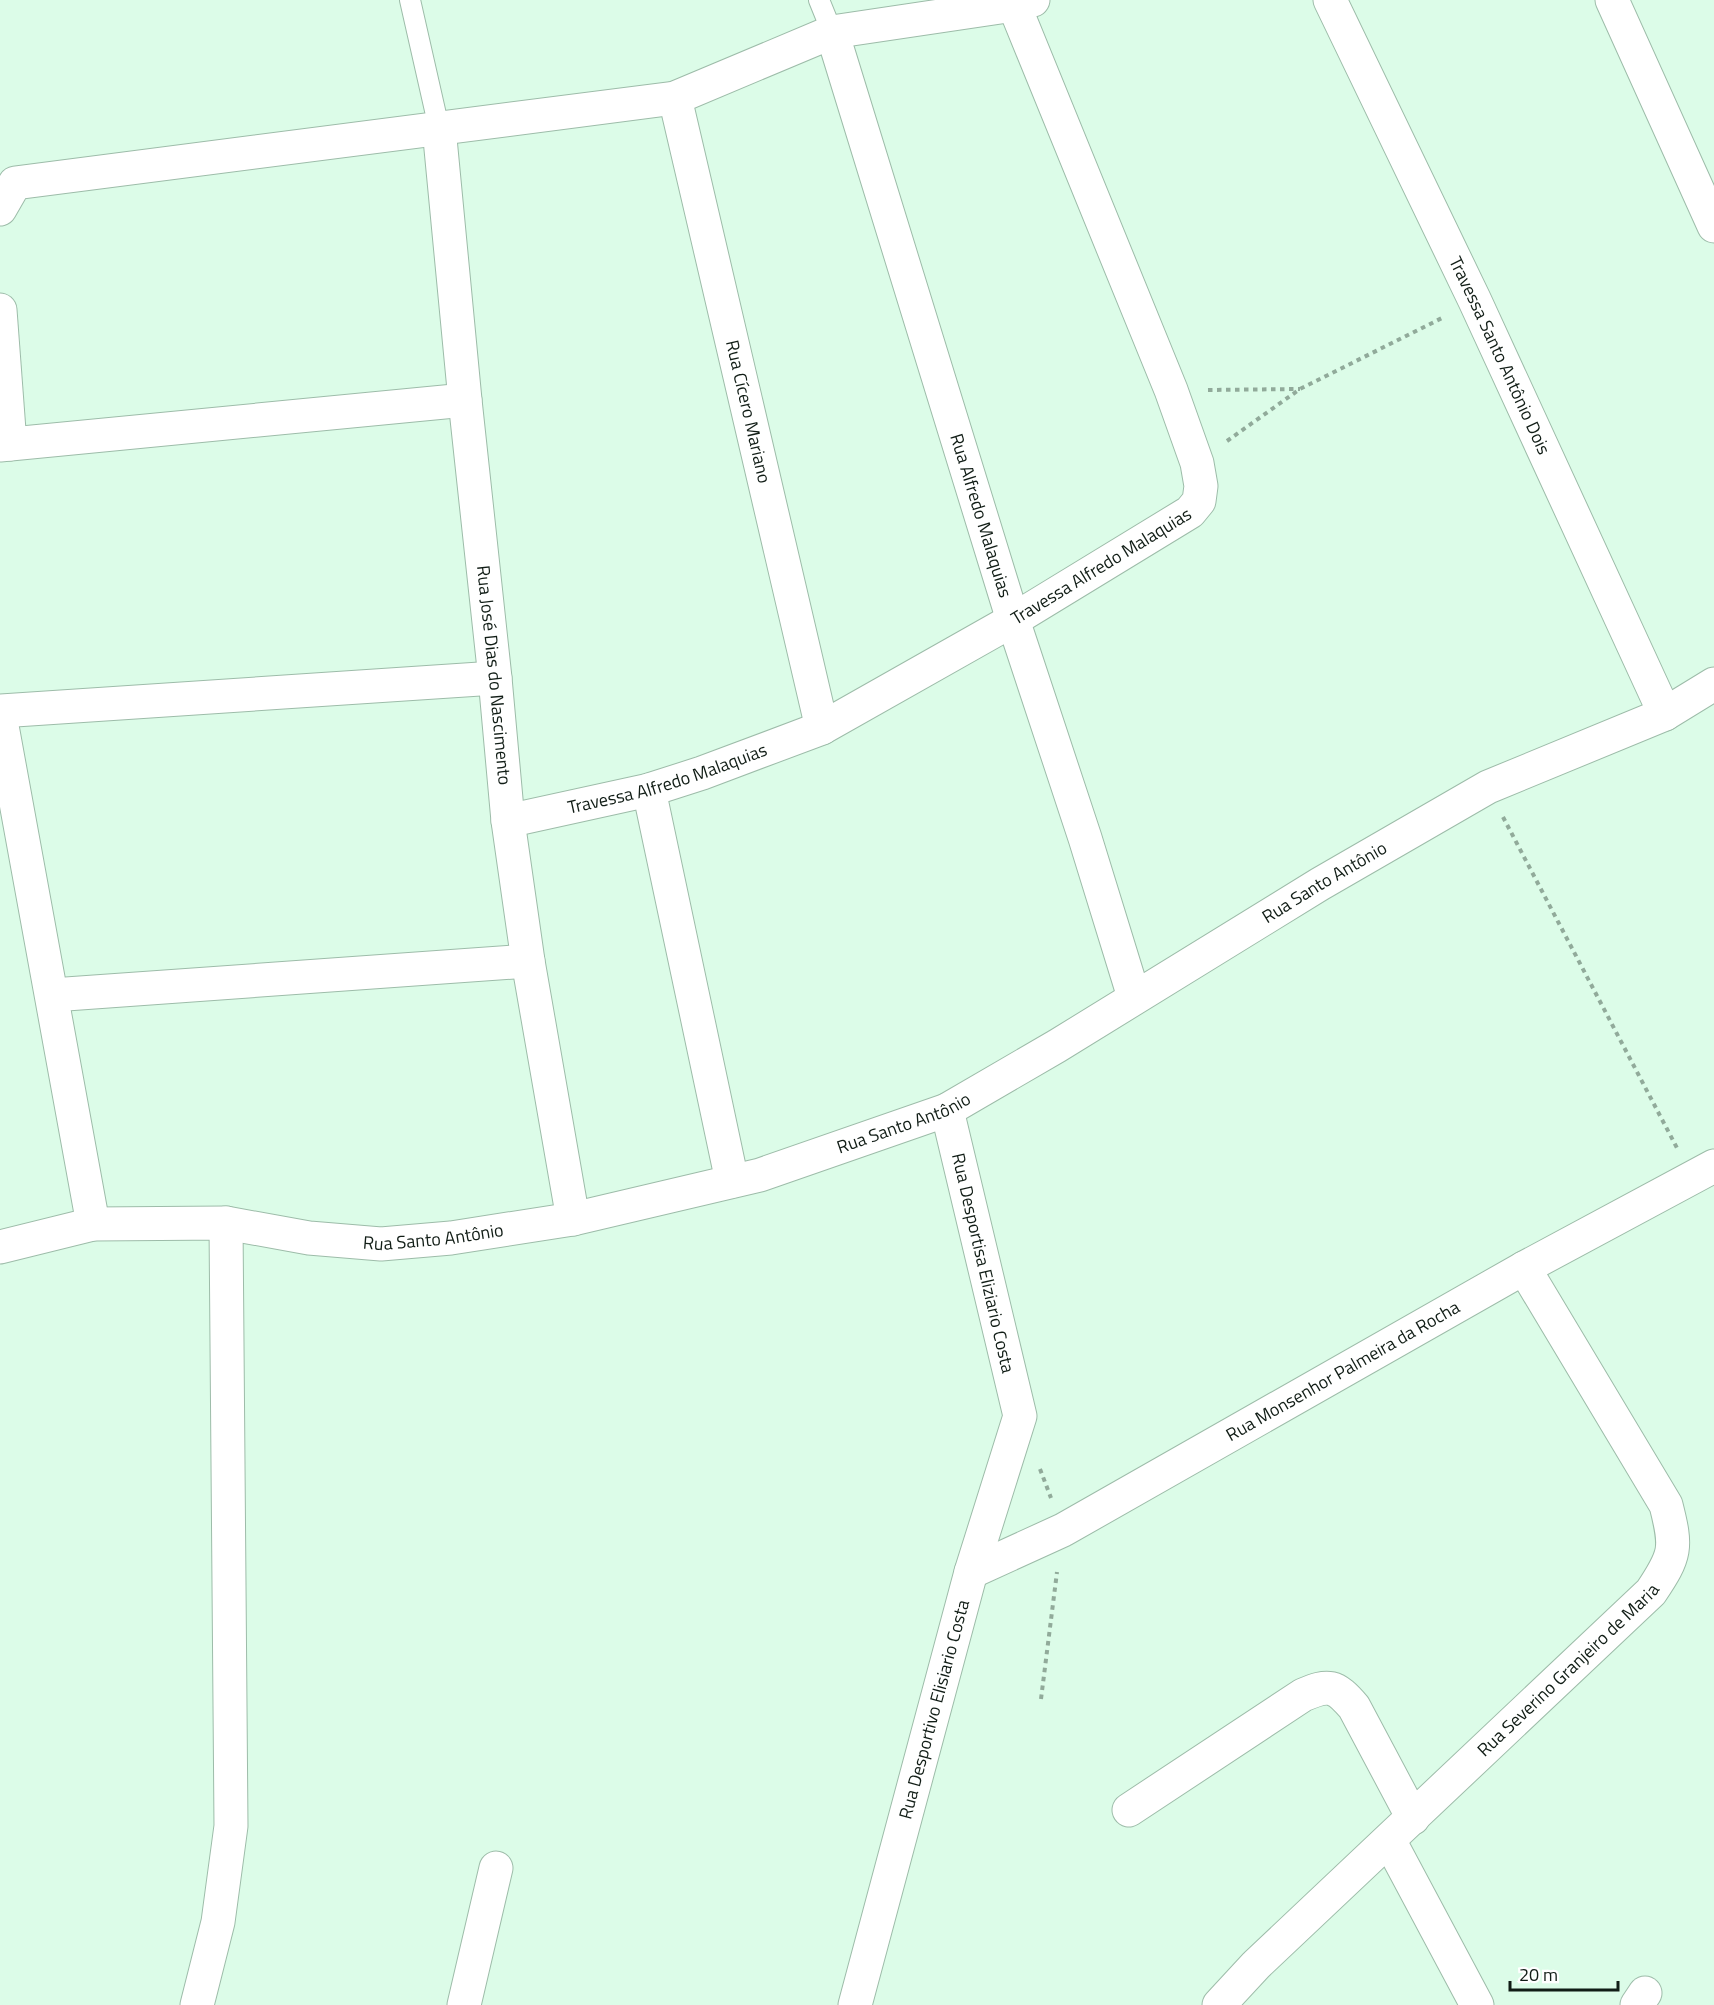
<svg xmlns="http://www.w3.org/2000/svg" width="1714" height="2005" viewBox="0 0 1714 2005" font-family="'Titillium Web',sans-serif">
	<rect width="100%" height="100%" fill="#dcfce8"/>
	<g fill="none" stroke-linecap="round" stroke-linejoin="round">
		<g stroke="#9dbca9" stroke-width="22">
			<path id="service" d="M410,0l29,128
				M819,0l13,32"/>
		</g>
		<g stroke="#9dbca9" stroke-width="35">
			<g id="minor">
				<path id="s1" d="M1330,0l145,301 190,413"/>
				<path d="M1612,0l102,226"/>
				<path id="s2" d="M832,32l181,588 72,218 49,159"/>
				<path id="s3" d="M675,98l147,630"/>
				<path id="s4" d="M439,128l26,272 30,278 13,143 20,140 45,258"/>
				<path d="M0,209l15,-26 660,-85 157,-66 182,-27 19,-5"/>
				<path d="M0,310l10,134"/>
				<path d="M0,445l465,-45"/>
				<path d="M0,711l495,-33"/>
				<path d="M0,715l93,509"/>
				<path d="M649,790l83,391"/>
				<path id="s5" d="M508,821l141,-31 53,-17 120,-45 191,-108 177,-108 9,-11 2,-15 -4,-23 -26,-73 -157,-385"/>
				<path d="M52,995l476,-34"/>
				<path id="s6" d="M0,1247l93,-23 133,-1 83,15 72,6 70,-6 122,-19 187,-44 187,-65 110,-64 263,-162 168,-97 177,-73 49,-30"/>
				<path id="s7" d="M971,1572l92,-42 461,-262 190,-102"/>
				<path d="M1129,1810l174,-115c26,-11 32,-10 51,12l59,111"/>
				<path d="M1389,1840l88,165"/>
				<path d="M197,2005l21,-83 13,-96 -5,-603"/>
				<path d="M464,2005l32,-137"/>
				<path id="s8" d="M855,2005l116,-433 49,-156 -73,-306"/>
				<path id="s9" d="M1219,2005l37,-40 395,-373c25,-37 26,-44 15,-87l-142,-237"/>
				<path d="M1637,2005l8,-12"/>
			</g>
		</g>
		<path stroke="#91aa9a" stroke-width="4" stroke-dasharray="4.5 4.5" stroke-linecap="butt" d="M1208,390l92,-1
			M1227,441l73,-52 144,-72
			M1503,817l174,331
			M1040,1469l11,29
			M1041,1699l16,-127"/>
		<use href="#service" stroke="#fff" stroke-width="20"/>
		<use href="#minor" stroke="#fff" stroke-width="33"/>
	</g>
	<g text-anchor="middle" stroke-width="4.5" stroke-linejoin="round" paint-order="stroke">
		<g font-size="18" fill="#111d16" stroke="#fff">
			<text dy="6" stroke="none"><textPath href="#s1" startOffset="394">Travessa Santo Antônio Dois</textPath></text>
			<text dy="6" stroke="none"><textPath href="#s3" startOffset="322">Rua Cícero Mariano</textPath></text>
			<text dy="6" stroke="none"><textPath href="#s2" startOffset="506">Rua Alfredo Malaquias</textPath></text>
			<text dy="6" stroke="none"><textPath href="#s5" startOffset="651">Travessa Alfredo Malaquias</textPath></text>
			<text dy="6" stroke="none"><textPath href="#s4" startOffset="550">Rua José Dias do Nascimento</textPath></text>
			<text dy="6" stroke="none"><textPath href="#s5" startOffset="165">Travessa Alfredo Malaquias</textPath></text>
			<text dy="6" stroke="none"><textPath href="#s6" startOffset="1410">Rua Santo Antônio</textPath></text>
			<text dy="6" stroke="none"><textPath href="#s6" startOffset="924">Rua Santo Antônio</textPath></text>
			<text dy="6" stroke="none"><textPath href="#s6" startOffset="438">Rua Santo Antônio</textPath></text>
			<text transform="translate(983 1263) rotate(77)" y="6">Rua Desportisa Eliziario Costa</text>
			<text dy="6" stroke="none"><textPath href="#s7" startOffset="423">Rua Monsenhor Palmeira da Rocha</textPath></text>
			<text dy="6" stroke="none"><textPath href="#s9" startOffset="484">Rua Severino Granjeiro de Maria</textPath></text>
			<text dy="6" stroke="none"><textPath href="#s8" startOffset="306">Rua Desportivo Elisiario Costa</textPath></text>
		</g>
	</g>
	<path d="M1510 1981v9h108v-9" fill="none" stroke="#111d16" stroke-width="3"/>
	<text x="1519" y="1981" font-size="18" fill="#111d16" stroke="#ffffff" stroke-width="4.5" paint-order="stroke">20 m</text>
</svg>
